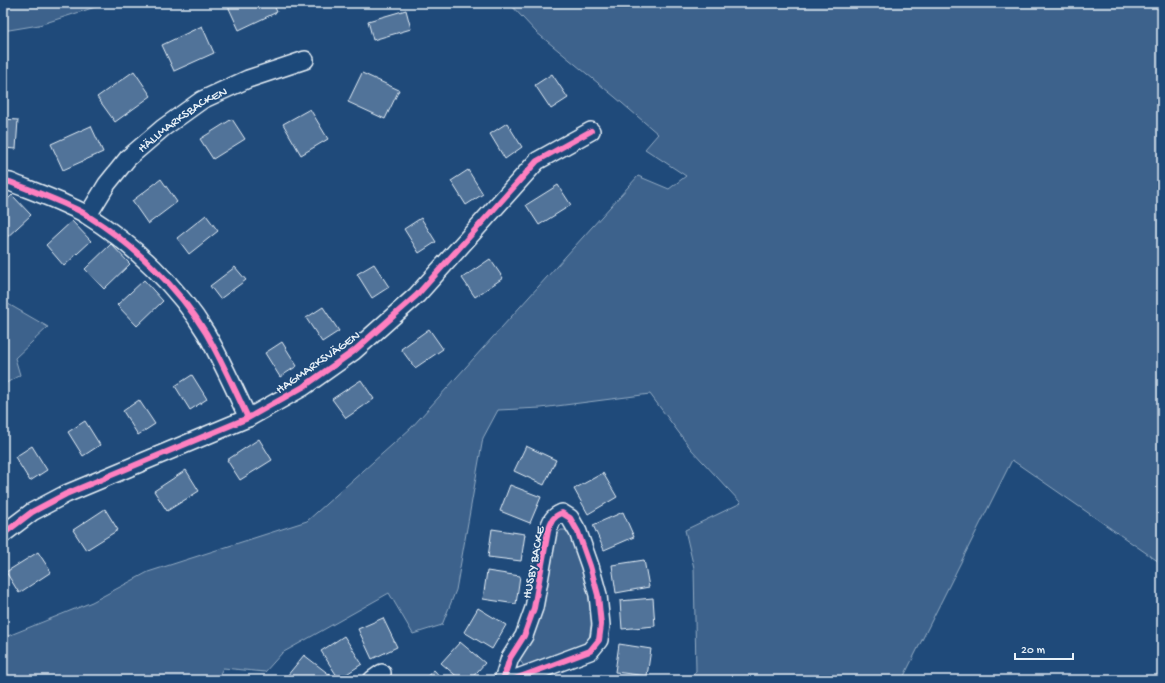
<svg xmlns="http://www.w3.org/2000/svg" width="1165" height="683" viewBox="0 0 1165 683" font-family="'Gochi Hand',sans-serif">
	<rect width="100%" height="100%" fill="#1f4a7a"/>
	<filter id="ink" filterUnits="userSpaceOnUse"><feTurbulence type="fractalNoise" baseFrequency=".025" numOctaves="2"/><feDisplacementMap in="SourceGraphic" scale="8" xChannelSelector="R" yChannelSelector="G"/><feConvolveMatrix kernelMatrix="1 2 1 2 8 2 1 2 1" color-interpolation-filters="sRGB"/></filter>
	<g filter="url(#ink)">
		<path fill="#3c628c" stroke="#92aac2" d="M3,3h105l-69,22 -36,6z
			M509,3h653v561l-150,-104 -110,220h-213l7,-9 -2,-103 -9,-38 56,-27 -50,-54 -41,-55 -109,14 -43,2 -15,28 -27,152 -14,35 -29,9 -24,-41 -107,60 -17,19 -42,-4 -6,12h-214v-42l89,-36 56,-30 159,-51 104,-93 227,-252 31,13 17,-13 -41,-27 13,-15 -43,-37 -79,-65z
			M3,301l45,26 -33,31 5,17 -17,10z
			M561,530h4l5,4 10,27 8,29 4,29 -3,20 -3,5 -57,22h-5l-5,-7 35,-122z"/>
		<path fill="#517399" stroke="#e8f1f8" d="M230,3h43l4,9 -38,18 -12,-26z
			M406,10l5,19 -38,11 -5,-19z
			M202,26l12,27 -40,18 -12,-26z
			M134,71l17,25 -36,26 -18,-25z
			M362,73l37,17 -14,29 -37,-17z
			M552,74l16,24 -17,11 -16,-24z
			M310,109l18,30 -27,16 -18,-31z
			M3,119l15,1 -2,29 -13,-1z
			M232,119l13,20 -32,20 -13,-20z
			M507,123l15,24 -17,12 -15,-25z
			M91,126l12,26 -40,18 -12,-26z
			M468,170l15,24 -17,11 -15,-24z
			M161,179l16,23 -29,22 -16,-23z
			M558,185l13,20 -32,20 -13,-20z
			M12,195l19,20 -27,25 -1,-1v-35z
			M206,215l12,16 -29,23 -12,-16z
			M421,218l15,24 -17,11 -15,-24z
			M72,221l19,20 -27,25 -18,-21z
			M111,244l19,20 -26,25 -19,-20z
			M490,259l13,19 -28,19 -13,-19z
			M374,264l15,23 -17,11 -15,-24z
			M235,267l11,13 -26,19 -10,-13z
			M144,280l19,21 -26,25 -20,-21z
			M323,307l16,24 -17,11 -16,-24z
			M429,329l14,20 -28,19 -14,-19z
			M282,342l15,24 -17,11 -15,-24z
			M192,375l15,24 -17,11 -15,-24z
			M361,380l13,19 -28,19 -14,-19z
			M139,400l16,24 -17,11 -15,-24z
			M85,421l15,24 -17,11 -15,-24z
			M259,439l13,21 -32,20 -13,-20z
			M32,446l15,24 -17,11 -15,-24z
			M526,446l30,14 -12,25 -30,-14z
			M186,470l13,21 -32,20 -13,-20z
			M603,473l14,24 -29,17 -14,-25z
			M510,485l31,12 -11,26 -30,-12z
			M105,509l13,21 -32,20 -13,-20z
			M623,512l11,25 -30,13 -11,-25z
			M492,529l33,5 -4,27 -33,-4z
			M38,552l13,20 -32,21 -13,-21z
			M644,560l5,27 -33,6 -4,-28z
			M487,571l33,5 -4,28 -33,-5z
			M653,598l2,28 -33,3 -2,-28z
			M478,608l28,17 -14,24 -28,-17z
			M383,618l14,29 -25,12 -14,-30z
			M344,636l18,28 -23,15 -18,-28z
			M460,642l25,21 -15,17h-9l-20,-17z
			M619,644l32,5 -4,27 -32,-4z
			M304,655l26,20 -4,5h-34l-5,-4z
			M434,670l9,10h-20z
			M602,675l1,5h-25z"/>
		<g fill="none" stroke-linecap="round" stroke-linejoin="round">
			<g stroke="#e8f1f8" stroke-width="20">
				<g id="minor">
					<path d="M3,181l7,1c20,8 40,15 59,24 7,3 14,6 19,10 45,28 91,72 118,117 16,28 29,57 42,85"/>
					<path id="s1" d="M88,215l19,-31 21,-26 35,-30 39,-28 46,-21 57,-19"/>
					<path d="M3,534l29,-22 34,-18 182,-76 55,-31 51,-36 63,-56 120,-134 54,-30"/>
					<path d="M372,680l10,-7"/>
					<path d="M503,680l7,-22 14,-22 10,-28 14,-77c3,-9 4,-14 14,-18l8,5 8,14 12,34 8,29 3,30 -2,15 -9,11 -78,29"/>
				</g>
			</g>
			<use href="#minor" stroke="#1f4a7a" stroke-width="17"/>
			<g stroke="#1f4a7a" stroke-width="8">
				<path id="cycleway" d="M3,181l7,1c20,8 40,15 59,24 7,3 14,6 19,10 45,28 91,72 118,117 16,28 29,57 42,85
					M3,534l29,-22 34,-18 182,-76 55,-31 51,-36 63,-56 120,-134 54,-30
					M503,680l7,-22 14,-22 10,-28 14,-77c3,-9 4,-14 14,-18l8,5 8,14 12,34 8,29 3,30 -2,15 -9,11 -78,29"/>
			</g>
			<use href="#cycleway" stroke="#ff80c0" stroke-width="6"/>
		</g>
	</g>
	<g text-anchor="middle" stroke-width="3.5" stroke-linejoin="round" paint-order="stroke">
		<g font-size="13" fill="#e8f1f8" stroke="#1f4a7a">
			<text dy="5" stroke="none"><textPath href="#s1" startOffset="137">HÄLLMARKSBACKEN</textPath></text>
			<text transform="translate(317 361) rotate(-35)" y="5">HAGMARKSVÄGEN</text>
			<text transform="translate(532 562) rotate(-79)" y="5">HUSBY BACKE</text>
		</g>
	</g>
	<rect width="1165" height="683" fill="none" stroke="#1f4a7a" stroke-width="16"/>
	<rect x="8" y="8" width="1149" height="667" fill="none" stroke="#e8f1f8" stroke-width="1.5" filter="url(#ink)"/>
	<path d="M1015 653v6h58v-6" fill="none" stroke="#e8f1f8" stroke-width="2"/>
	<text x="1021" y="653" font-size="12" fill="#e8f1f8" stroke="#1f4a7a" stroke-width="3" paint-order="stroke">20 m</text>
</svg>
